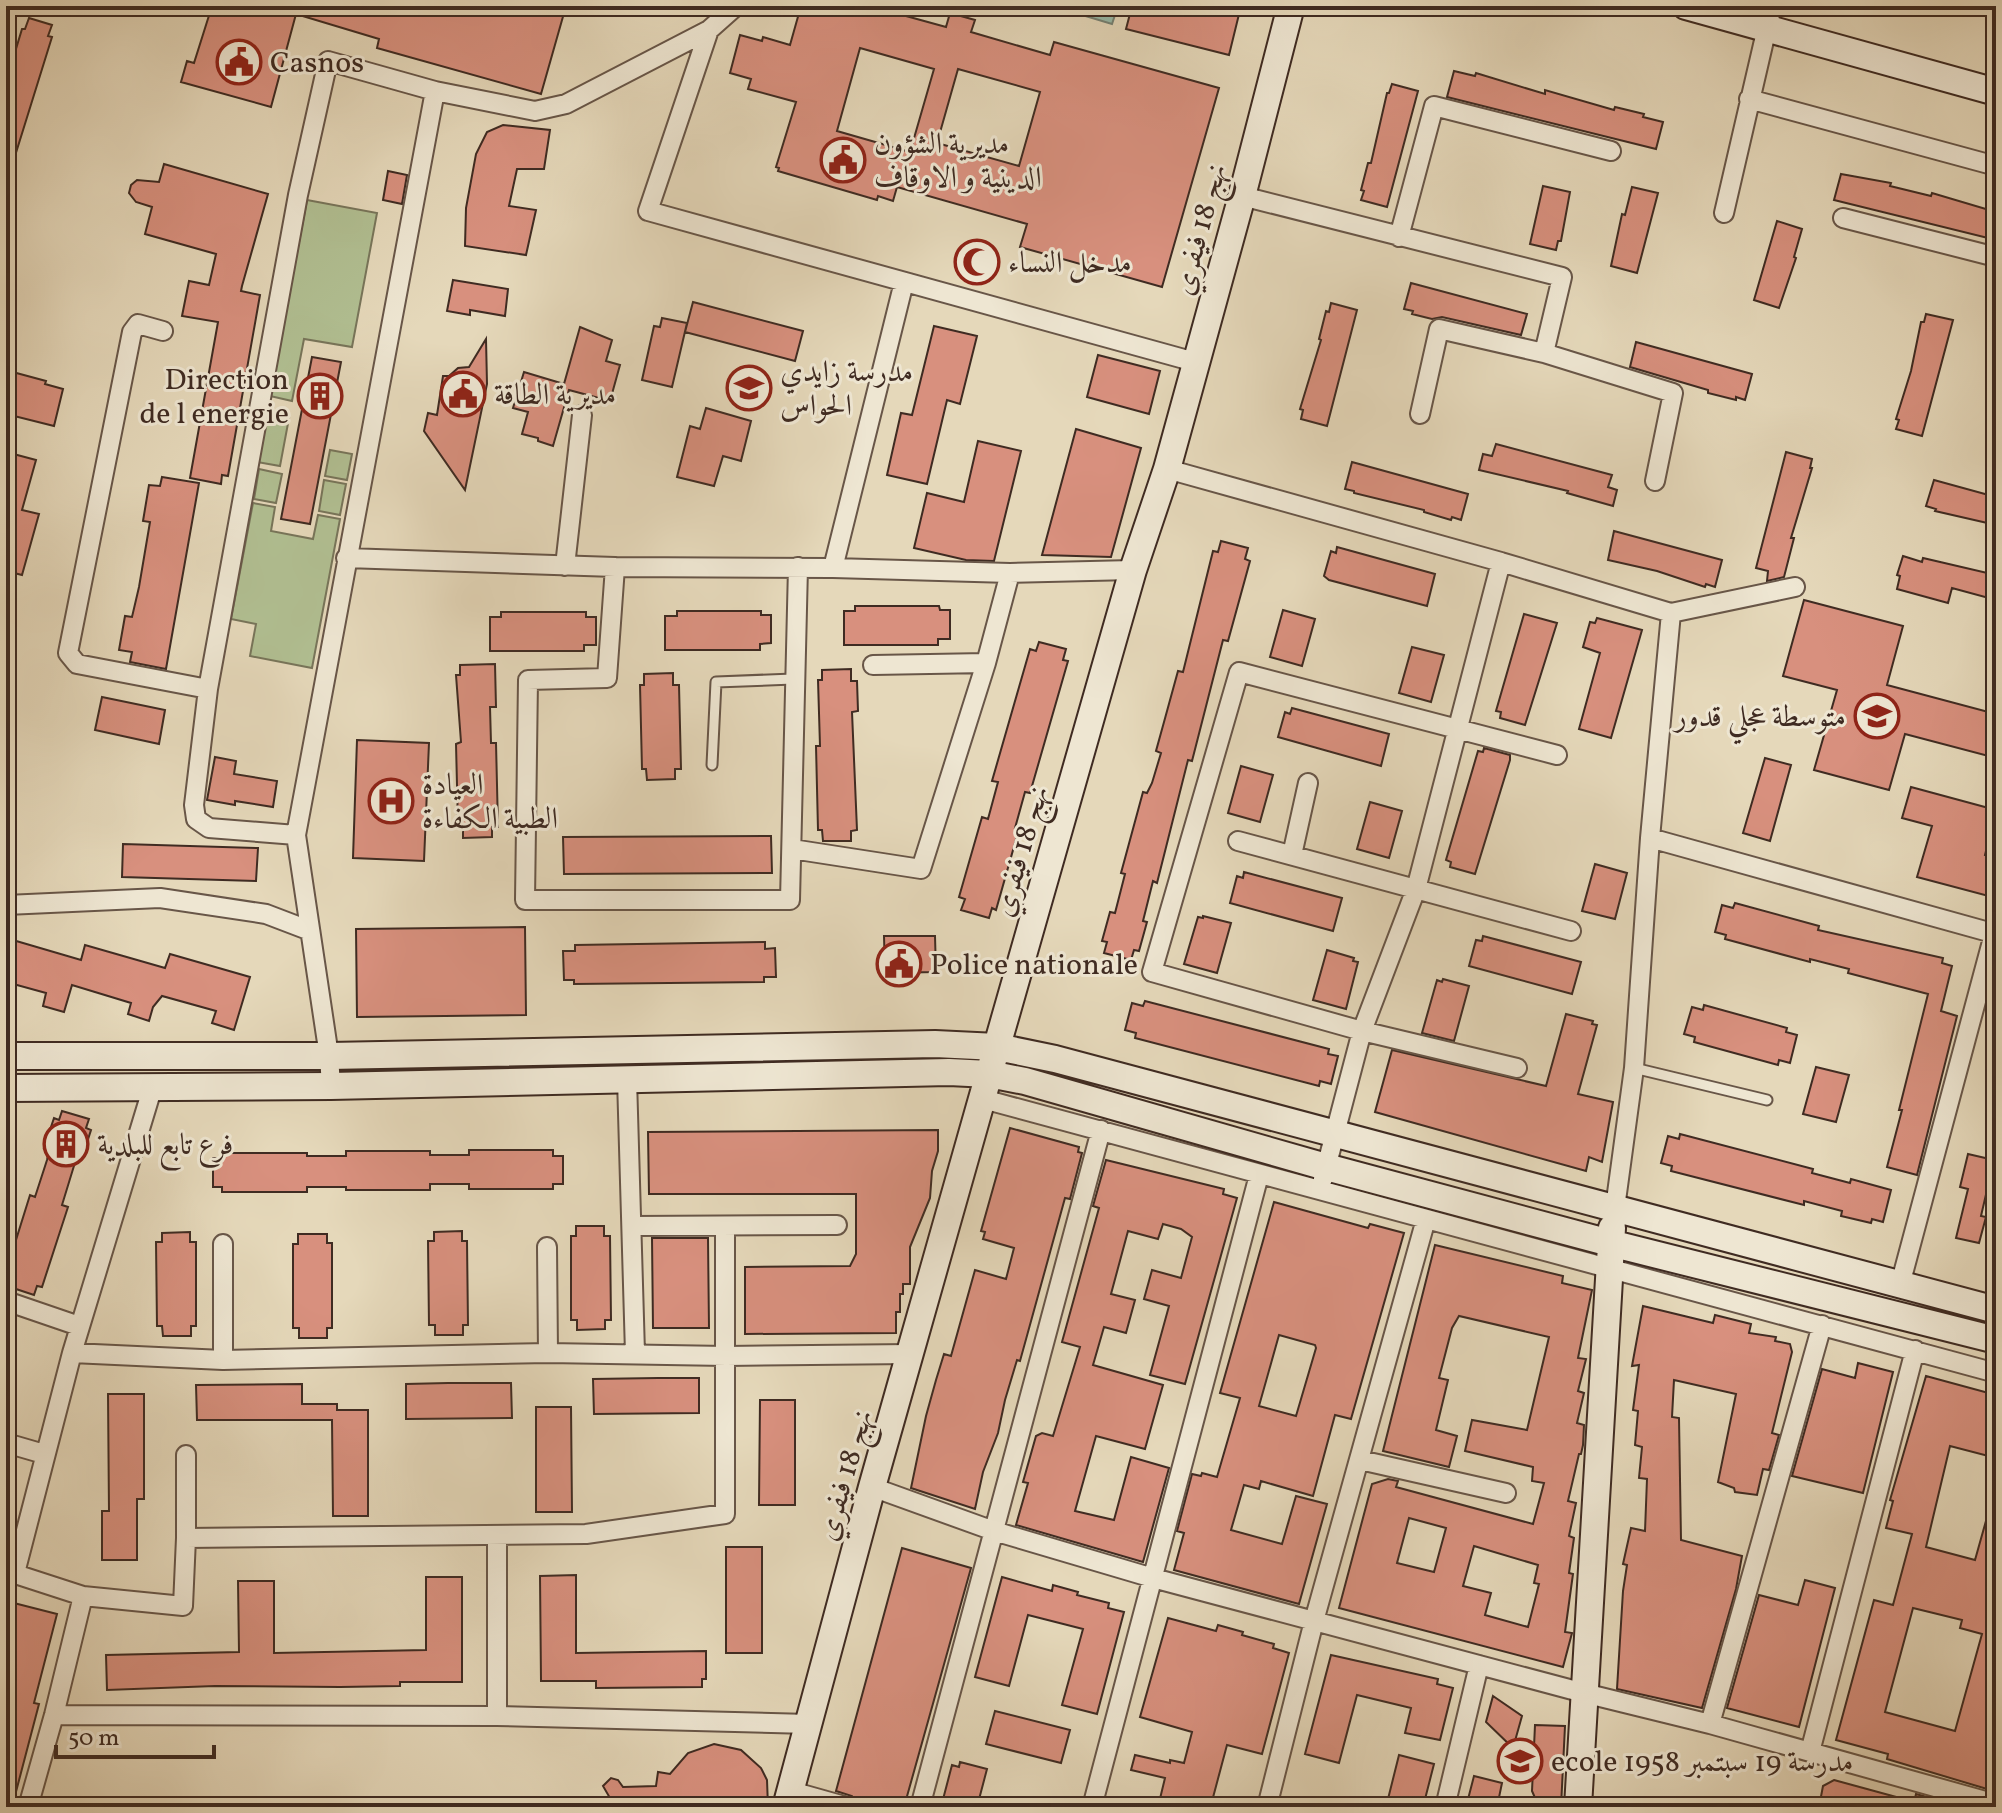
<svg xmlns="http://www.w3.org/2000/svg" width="2002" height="1813" viewBox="0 0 2002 1813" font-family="Vollkorn,Amiri,serif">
	<defs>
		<pattern id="water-rules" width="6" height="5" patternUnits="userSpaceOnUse" patternTransform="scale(2)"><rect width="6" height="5" fill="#97bbaa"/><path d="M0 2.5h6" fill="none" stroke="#7d988a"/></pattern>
	</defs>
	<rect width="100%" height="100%" fill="#e5d8ba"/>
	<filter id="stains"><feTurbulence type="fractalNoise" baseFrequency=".0025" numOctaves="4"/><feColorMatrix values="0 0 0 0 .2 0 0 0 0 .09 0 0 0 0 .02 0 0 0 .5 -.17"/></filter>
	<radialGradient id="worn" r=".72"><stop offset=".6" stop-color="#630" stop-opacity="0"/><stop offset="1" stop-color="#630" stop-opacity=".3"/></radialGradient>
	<path fill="#b1bf92" stroke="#78755a" stroke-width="2" d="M307,200l70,13 -25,134 -48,-8 -12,62 -22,-5z
		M267,414l22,4 -9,48 -23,-4z
		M330,450l22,4 -5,26 -22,-4z
		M259,469l23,5 -6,29 -22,-4z
		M324,480l22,4 -6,31 -21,-4z
		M253,503l22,4 -4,24 42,8 5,-24 22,4 -28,149 -62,-12 6,-32 -25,-5z"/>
	<path fill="url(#water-rules)" stroke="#748174" stroke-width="2" d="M1070,6h26l20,6 -4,12 -43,-13z"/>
	<path fill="#d8907e" stroke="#3f2b22" stroke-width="2" fill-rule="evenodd" d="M212,6h354l-25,88 -164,-46 2,-9 -83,-25 -25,93 -90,-25 6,-21 7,2z
		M801,6h71l16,5 2,-5h9l9,2 -2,8 40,11 4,-14 25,7 -4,12 79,23 4,-13 165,46 -57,199 -142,-40 7,-23 -130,-37 -4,14 -15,-5 -1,4 -99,-29 1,-3 -3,-1 20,-65 -48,-13 3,-10 -21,-6 10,-38 22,6 1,-4 27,8zM860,48l74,21 -24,83 -73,-21zM958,69l82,23 -21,74 -82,-23z
		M1132,6h109l-12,49 -103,-26z
		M29,18l23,7 -4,11 4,1 -42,135h-4v-90l16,-53h3z
		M1454,71l21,5 1,-3 69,21v-4l69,20 1,-3 29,7 -1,3 20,5 -7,27 -209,-52z
		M1392,84l26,7 -31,116 -26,-7 3,-9 -3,-1 7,-27h3l16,-70h2z
		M503,125l47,5 -6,39h-27l-8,37 27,4 -10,45 -61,-9 1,-38 10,-54 11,-22z
		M164,164l104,30 -26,92 -1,5 19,4 -32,181 -6,-1 -1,9 -31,-6 28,-156 -36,-6 7,-35 20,4 7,-31 -71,-20 7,-27 -16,-5 -7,-9 2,-8 6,-5 22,2z
		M388,171l19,4 -5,29 -19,-4z
		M1841,174l50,9 -1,3 41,10 1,-3 64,19v28l-162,-40z
		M1543,186l27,6 -9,49h-3l-2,9 -26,-6z
		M1632,187l26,6 -21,80 -26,-7 11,-52 3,1z
		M1777,221l25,8 -8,28 2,1 -17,50 -25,-8z
		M453,280l55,9 -3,27 -35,-6v5l-23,-4z
		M1411,283l116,31 -6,21 -79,-18 -10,2 -20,-5 1,-3 -9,-2z
		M693,302l110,29 -8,30 -110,-29z
		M1331,303l26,7 -30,116 -26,-7 2,-9 -3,-1 21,-69 -2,-1 7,-28 3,1z
		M1926,314l27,6 -31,116 -26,-7 3,-9 -3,-1 15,-48 10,-49h3z
		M662,318l25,5 -15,64 -30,-7 12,-54 6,1z
		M934,326l43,10 -17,68 -13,-4 -20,84 -40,-9 14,-62 11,2z
		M580,327l32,13 -6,21 14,4 -10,36 -41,-11 -16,56 -15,-5v-3l-16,-4 6,-22 -15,-4 11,-36 40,12z
		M486,339l1,45 -22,106 -41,-59 4,-18 9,2 6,-39h6l9,-8 11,-1z
		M1636,342l116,32 -7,26 -9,-3v3l-28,-7v-3l-78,-23z
		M1098,355l62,16 -11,43 -62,-17z
		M312,357l29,5 -31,162 -29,-5z
		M9,371l37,10 -1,3 18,5 -9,37 -48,-12v-33z
		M706,408l45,13 -10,40 -18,-5 -9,30 -37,-9 13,-51 10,3z
		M1076,429l65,19 -30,109 -69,-2z
		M978,441l43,10 -27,110 -28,-1 -52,-12 13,-55 37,9z
		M1496,444l116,31 -4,12 9,3 -4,16 -46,-13 1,-2 -89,-21 4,-16 9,2z
		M6,452l30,8 -14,50 17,4 -17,61 -16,-4z
		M1786,452l26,7 -2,9h2l-21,70h3l-10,39 -17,4 1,-10 -12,-3z
		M1352,462l116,32 -7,26 -9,-3 -1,3 -27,-8v-2l-70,-17v-2l-9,-2z
		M162,477l37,6 -33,186 -36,-7 2,-10 -13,-2 6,-34 7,1 7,-30 11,-65 -7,-1 6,-36 11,1z
		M1934,480l62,17v28l-61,-14 1,-2 -10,-3z
		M1614,531l108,29 -7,27 -9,-3 -1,3 -48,-16 -49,-11z
		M1221,541l27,7 -3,11 5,2 -22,80 -5,-1 -31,121 -4,-1 -31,123 -4,-2 -10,40 4,1 -8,29 -5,-1 -3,10 -27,-7 3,-11 -5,-1 8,-29 5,1 10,-39 -4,-1 22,-81 4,1 5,-10 9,-30 -5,-2 8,-29 14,-51 5,1 30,-121 5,1z
		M1337,547l98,27 -8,32 -98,-26 -5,-4 7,-25 5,2z
		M1903,556l19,6 1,-4 73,17v25l-44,-12 -4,15 -51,-14 3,-13 -3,-1z
		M1804,600l99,26 -16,59 109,29v44l-91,-24 -16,56 -75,-20 23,-80 -54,-14z
		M855,606h84l1,4h10v29h-12v6h-94v-34h11z
		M1283,610l32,9 -13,47 -32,-9z
		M677,611h84v4h10v28l-11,1v6h-95v-34h12z
		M501,612h85v5h10v28h-12v6h-94v-34h11z
		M1524,614l33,9 -32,102 -25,-7 1,-6 -5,-1z
		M1597,618l45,12 -31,108 -32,-9 21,-76 -17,-6 7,-25 5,1z
		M1039,642l27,7 -3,11 5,1 -38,132 -5,-1 -10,36 4,1 -23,81 -4,-2 -3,10 -28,-8 4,-11 -6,-2 23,-80 6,2 10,-37 -6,-1 38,-132 6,2z
		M1412,647l32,8 -13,47 -32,-9z
		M495,664l1,43h-6l1,36h5l2,84h-6v10l-29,1v-12h-5l-2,-82 5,-2 -5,-67h4v-10z
		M851,669v12h6l1,30 -6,1 5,118 -6,1v10h-28l-1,-11h-4l-2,-84h4l-2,-66h4v-10z
		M673,673v12h6l2,84h-6v10l-28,1 -1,-11h-4l-2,-84h4v-11z
		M102,697l63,13 -6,34 -64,-14z
		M1292,708l97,26 -8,32 -103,-29 7,-25 5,2z
		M357,740l72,3 -5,118 -71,-3z
		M1484,748l26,7v5l-35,114 -25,-7 1,-5 -5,-2 32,-109 5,1z
		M215,757l21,4 -2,13 43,7 -4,26 -38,-6v4l-28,-5z
		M1765,758l26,7 -21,76 -27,-8z
		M1241,766l32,9 -13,47 -32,-9z
		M1911,787l85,23 -11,45 7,2 -1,4 5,1v36l-79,-21 15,-51 -30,-8z
		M1370,802l32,9 -13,47 -32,-9z
		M771,836l1,37 -208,1 -1,-37z
		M123,844l135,4 -2,33 -134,-4z
		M1595,864l32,9 -12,46 -33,-8z
		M1244,872l98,26 -9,33 -103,-28 7,-27 6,2z
		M1735,903l84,23 -1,4 125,28 -1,5 10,3 -11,45 16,5 -40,159 -30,-8 15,-57h-3l29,-116 -80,-21 1,-4 -39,-10v3l-85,-23 1,-4 -11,-3 7,-27 11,3z
		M1203,916l28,7 -14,50 -33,-9 14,-47 5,1z
		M525,927l1,88 -169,2 -1,-88z
		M884,936h51l1,36 -51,1z
		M1483,936l98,26 -9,32 -103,-28 7,-26 6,1z
		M6,938l75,22 4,-15 80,23 5,-14 80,23 -16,53 -22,-7 4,-12 -54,-15 -9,11 -4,14 -21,-7 3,-11 -59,-18 -8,27 -21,-6 3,-13 -40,-11z
		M765,942v7l10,-1 1,29h-12v5l-190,2v-4h-10l-1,-29h12v-6z
		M1327,950l27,8 -1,3 5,1 -12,47 -33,-9z
		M1443,979l26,7 -15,55 -32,-8 15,-53 5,2z
		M1145,1001l184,48 -1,5 10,2 -7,28 -11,-3 -1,5 -184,-48 1,-5 -11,-3 7,-27 11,3z
		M1704,1005l83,23 -1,4 11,3 -7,28 -11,-3 -1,5 -84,-23 1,-5 -11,-3 8,-27 11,3z
		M1566,1014l27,7 -1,3 5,1 -19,69 35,8 -11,60 -13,-5 -3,14 -211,-59 17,-62 154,36z
		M1816,1067l33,8 -13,47 -33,-8z
		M62,1111l27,8 -3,9 5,2 -9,28 -5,-2 -15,49 6,2 -26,80 -5,-1 -3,9 -27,-9 3,-9 -4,-1v-4l24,-77 5,2 12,-37 2,-10 -5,-2 10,-30 5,2z
		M1010,1128l69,19 -1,5 4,1 -12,46 -5,-1 -45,163 -3,-1 -12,40 -7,33 -15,39 -8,37 -64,-21 15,-72 10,-36 8,-26 7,2 24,-86 31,9 8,-31 -31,-9 2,-7 -4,-1z
		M938,1130v21l-6,20 -2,27 -20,49v37h-7v10h-3v18h-4v21l-151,1v-67l105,-1 6,-12v-60h-207l-1,-62z
		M1680,1134l133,35 -1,4 38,10 1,-4 40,11 -8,32 -11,-3 -1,4 -30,-7 1,-5 -38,-10v4l-133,-34 1,-5 -11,-3 7,-27 11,3z
		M469,1150h84v6h10v28h-10v5h-84v-5h-39v6h-84v-3h-39v5h-85v-5h-9v-29h10v-5h84v3h39v-5h84v4h39z
		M1968,1154l26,6 -13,56 5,1 -7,26 -23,-5 12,-49 -8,-2z
		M1106,1160l118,29 -1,5 14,4 -52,186 -35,-9 19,-69 -25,-7 8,-29 29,8 11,-41 -11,-8 -18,-5 -5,15 -30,-8 -17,63 24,6 -9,33 -22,-6 -11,38 70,20 -18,64 -49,-13 -21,75 39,9 17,-63 38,11 -26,94 -127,-37 12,-42 -5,-1 13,-46 6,-3 11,3 27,-89 -18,-5 37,-134 -6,-2z
		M1274,1202l94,26 2,-4 34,9 -53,186 -16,-4 -22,81 -52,-15 -2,8 -15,-4 -13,45 51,14 14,-48 31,8 -28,100 -125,-34 10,-37 -7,-2 15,-57 9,2 1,-3 15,4 23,-79 -20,-5zM1279,1335l36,10 1,3 -20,68 -37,-10z
		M576,1226h28v10h6l1,84h-6v9l-28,1v-10h-6v-84h5z
		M462,1231v10h5l1,84h-5v10h-28v-10h-6l-1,-84h6v-9z
		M190,1232v10h6v84h-5v10h-28l-1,-10h-5l-1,-84h6v-9z
		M298,1234h29v9h5v85h-5v10h-28v-10h-6v-84h5z
		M652,1238h56l1,90h-56z
		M1435,1245l128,31 -1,7 30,7 -14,68 8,1 -8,32 6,2 -7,30 7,2 -1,20 -2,9h-2l-11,47 8,2 -7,33 5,2 -5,35 4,1 -8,58 7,1 -9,34 -224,-59 33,-124 16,-5 10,2 -2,6 137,37 11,-41 -12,-2 1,-14 -68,-16 7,-31 55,10 22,-93 -90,-21 -7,12 -13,50 9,2 -12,50 21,6 -8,31 -66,-16zM1409,1518l37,10 -12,44 -37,-9zM1474,1546l64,19 -4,18 5,1 -11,43 -43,-12 6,-22 -28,-7z
		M1643,1306l70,17 2,-8 36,9 -2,9 27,4 -1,4 15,3 2,8 -20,81 7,2 -10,35 -6,-1 -6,26 -22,-3 -1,-4 -16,-6 18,-88 -62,-14 -2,37 7,1 2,122 61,16 -6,33 -34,119 -85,-19 6,-98 4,-26 -4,-1 8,-36 14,3 2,-52 -8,-1 3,-31 -7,-2 3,-34 -5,-1 6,-45 -7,1z
		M1858,1363l35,9 -30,121 -71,-17 30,-107 33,9z
		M1926,1376l70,19v63l-46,-12 -24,101 49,13 16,-57 5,1v252l-9,33 -100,-30 1,-5 -52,-14 38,-140 19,5 19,-71 -26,-6 7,-27 -3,-1zM1913,1608l49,12 -2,8 22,6 -27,97 -70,-19z
		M658,1378h41v35l-105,1 -1,-35z
		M448,1383h63l1,35 -106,1v-35z
		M302,1384v20h35v6h31v106h-35l-1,-96h-135l-1,-35z
		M108,1394h36v105h-7v61h-35v-49h7z
		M760,1400h35v105h-36z
		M536,1407h35l1,105h-36z
		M726,1547h36v106h-36z
		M902,1548l69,20 -67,239h-37l-7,-2 -8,-9 -16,-5z
		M576,1575v78l130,-2v28h-4v8l-106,1v-7h-55l-1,-105z
		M426,1577h36v105h-62v4l-60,1 -125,-1 -108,4 -1,-35 133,-3 -1,-71h36v72l152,-3z
		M1002,1577l50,14 1,-6 25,7 -1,3 32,8 -1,5 16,4 -27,102 -35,-9 21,-76 -55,-14 -19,71 -34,-9z
		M1805,1580l30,8 -36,139 -72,-19 32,-113 39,10z
		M6,1601l51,13 -23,89 5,1 -27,103h-6z
		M1168,1618l48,13 2,-6 25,7 -1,3 32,9 -1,4 16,5 -27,101 -35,-9 -16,60 -15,-4 -1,6h-37l7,-29 -34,-8 4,-15 35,8v-3l14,3 8,-31 -52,-15z
		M1331,1655l107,24 -1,5 16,4 -13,52 -35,-7 6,-25 -54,-13 -18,68 -34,-9z
		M1493,1696l29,20 -9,32 -27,-26z
		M995,1711l75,19 -9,33 -75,-19z
		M1535,1725l30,1 -4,81h-22l-7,-16z
		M714,1744l27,6 20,18 6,12 1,27h-161l3,-9 -7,-12 8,-8 7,2 5,7 33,-1 2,-14 12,2 18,-21z
		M1399,1755l35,9 -11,43h-37z
		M960,1762l27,7 -10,38h-36l11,-42 7,2z
		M1474,1776l28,7 -5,24h-31z
		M1834,1780l77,21 -1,6h-91l4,-21z
		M1916,1794l46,13h-49z"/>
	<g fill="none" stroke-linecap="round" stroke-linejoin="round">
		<g stroke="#685648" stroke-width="13">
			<path id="lane" d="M712,765l4,-83 77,-3
				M1634,1068l133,32"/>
		</g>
		<g stroke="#685648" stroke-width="22">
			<path id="street" d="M709,30l-61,181 547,151
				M435,91l100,20 31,-7 143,-74 27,-24
				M1749,99l247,67
				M1242,196l320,81 -18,76 -105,-24 -19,85
				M1724,213l48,-207
				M1843,218l153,39
				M1399,237l35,-131 177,45
				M163,331l-25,-7 -6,8 -64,321 9,11 131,25
				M1544,353l129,40 -18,88
				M1167,469l334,93 -85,327 -54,142 -39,148
				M346,558l269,9 218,1 177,5 123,-3
				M1501,562l170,51 -21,225 -16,230 -19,140
				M565,566l17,-151
				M615,567l-8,111 -79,2 -3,220h265l8,-333
				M833,568l71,-286
				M1671,613l124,-26
				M873,665l113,-2
				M296,835l-87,-7 -13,-9 -2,-14 14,-116 90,-494 30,-134 107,30 -139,744 33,221 2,30
				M1650,838l346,96
				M1238,841l333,90
				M792,849l129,20 65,-206 24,-90
				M1292,855l16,-72
				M6,905l154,-7 106,16 42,16
				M1517,1068l-155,-37 -210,-59 87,-300 318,83
				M627,1079l8,274
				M153,1086l-81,267 151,7 325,-7 178,3 185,-2
				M983,1099l1013,274
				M633,1226l204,-1
				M223,1244v116
				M547,1247l1,106
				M1900,1285l94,-351
				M6,1301l73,25
				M6,1443l38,11
				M1360,1460l146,33
				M872,1487l122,44 159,47 431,115 126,31 286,80
				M497,1536v180
				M186,1538l400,-4 139,-20v-288
				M6,1571l77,25 -29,119 -26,92
				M15,1573l57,-220
				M83,1596l100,10 3,-68v-83
				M54,1715l443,1 312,8
				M1710,1724l112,-399
				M1810,1752l105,-402
				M791,1791l57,16
				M920,1807l181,-677
				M1092,1807l167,-632
				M1267,1807l47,-186 112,-402
				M1445,1807l34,-142"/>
		</g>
		<g stroke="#3f2b22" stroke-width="30">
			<path id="secondary" d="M1686,6l310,86
				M6,1056h323l606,-12 62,3 58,12 941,251
				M6,1088l325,-2 618,-14 40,2 36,7 301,86 284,76 386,97
				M786,1807l86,-320 117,-413 144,-504 34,-101 75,-273 49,-190
				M1578,1807l34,-579"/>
		</g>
		<use href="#lane" stroke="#eee6d2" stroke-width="9"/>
		<use href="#street" stroke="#eee6d2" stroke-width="18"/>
		<use href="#secondary" stroke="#eee6d2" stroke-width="26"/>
	</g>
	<defs>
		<g id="civic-ring" transform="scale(2.3)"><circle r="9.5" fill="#eee6d2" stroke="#8f2418" stroke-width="1.5"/><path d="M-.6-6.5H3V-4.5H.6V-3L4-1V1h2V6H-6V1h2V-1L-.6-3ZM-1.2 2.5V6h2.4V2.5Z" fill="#8f2418"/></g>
		<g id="mosque-ring" transform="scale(2.3)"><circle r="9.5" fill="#eee6d2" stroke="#8f2418" stroke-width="1.5"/><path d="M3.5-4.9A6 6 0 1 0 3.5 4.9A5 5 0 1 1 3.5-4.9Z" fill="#8f2418"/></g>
		<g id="school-ring" transform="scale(2.3)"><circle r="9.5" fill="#eee6d2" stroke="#8f2418" stroke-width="1.5"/><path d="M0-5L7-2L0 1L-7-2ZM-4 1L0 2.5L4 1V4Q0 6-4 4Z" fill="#8f2418"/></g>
		<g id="building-ring" transform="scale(2.3)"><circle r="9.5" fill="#eee6d2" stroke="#8f2418" stroke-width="1.5"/><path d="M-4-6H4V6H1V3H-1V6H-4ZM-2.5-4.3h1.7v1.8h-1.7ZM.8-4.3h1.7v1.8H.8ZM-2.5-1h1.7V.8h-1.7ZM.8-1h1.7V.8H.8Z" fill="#8f2418"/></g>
		<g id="hospital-ring" transform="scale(2.3)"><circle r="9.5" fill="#eee6d2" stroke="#8f2418" stroke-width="1.5"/><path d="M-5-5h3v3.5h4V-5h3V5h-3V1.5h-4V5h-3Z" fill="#8f2418"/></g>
	</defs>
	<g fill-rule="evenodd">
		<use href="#civic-ring" x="239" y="62"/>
		<use href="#civic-ring" x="843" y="160"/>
		<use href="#mosque-ring" x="977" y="262"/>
		<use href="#school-ring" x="749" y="388"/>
		<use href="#civic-ring" x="463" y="394"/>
		<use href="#building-ring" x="320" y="396"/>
		<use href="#school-ring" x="1877" y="716"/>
		<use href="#hospital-ring" x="391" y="801"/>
		<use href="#civic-ring" x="899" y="964"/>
		<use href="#building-ring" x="66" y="1144"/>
		<use href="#school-ring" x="1520" y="1761"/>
	</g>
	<g text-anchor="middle" stroke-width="6" stroke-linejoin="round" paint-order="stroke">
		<g font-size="30" fill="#3f2b22" stroke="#eee6d2" text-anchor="start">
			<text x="270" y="72">Casnos</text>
			<text x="874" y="153">مديرية الشؤون<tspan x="874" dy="34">الدينية و الاوقاف</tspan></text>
			<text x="1008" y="272">مدخل النساء</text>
			<text x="780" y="381">مدرسة زايدي<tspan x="780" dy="34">الحواس</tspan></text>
			<text x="289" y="389" text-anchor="end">Direction<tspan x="289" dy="34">de l energie</tspan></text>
			<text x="494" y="404">مديرية الطاقة</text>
			<text x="1846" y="726" text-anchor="end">متوسطة عجلي قدور</text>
			<text x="422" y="794">العيادة<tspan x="422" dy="34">الطبية الكفاءة</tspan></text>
			<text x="930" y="974">Police nationale</text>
			<text x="97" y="1154">فرع تابع للبلدية</text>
			<text x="1551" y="1771">ecole مدرسة 19 سبتمبر 1958</text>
		</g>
		<g font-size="30" fill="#3f2b22" stroke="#eee6d2">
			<text transform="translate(1199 229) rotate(-75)" y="10">نهج 18 فيفري</text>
			<text transform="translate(1020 851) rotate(-74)" y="10">نهج 18 فيفري</text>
			<text transform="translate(844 1475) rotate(-74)" y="10">نهج 18 فيفري</text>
		</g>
	</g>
	<rect width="2002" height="1813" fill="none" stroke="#e5d8ba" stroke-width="32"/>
	<rect x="8" y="8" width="1986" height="1797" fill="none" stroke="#3f2b22" stroke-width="4"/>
	<rect x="16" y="16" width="1970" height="1781" fill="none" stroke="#3f2b22" stroke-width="2"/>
	<path d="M56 1745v12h158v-12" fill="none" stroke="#3f2b22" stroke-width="4"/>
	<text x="68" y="1745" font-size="24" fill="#3f2b22" stroke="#eee6d2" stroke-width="6" paint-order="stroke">50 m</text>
	<rect width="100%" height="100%" filter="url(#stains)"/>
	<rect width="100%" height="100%" fill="url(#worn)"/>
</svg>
